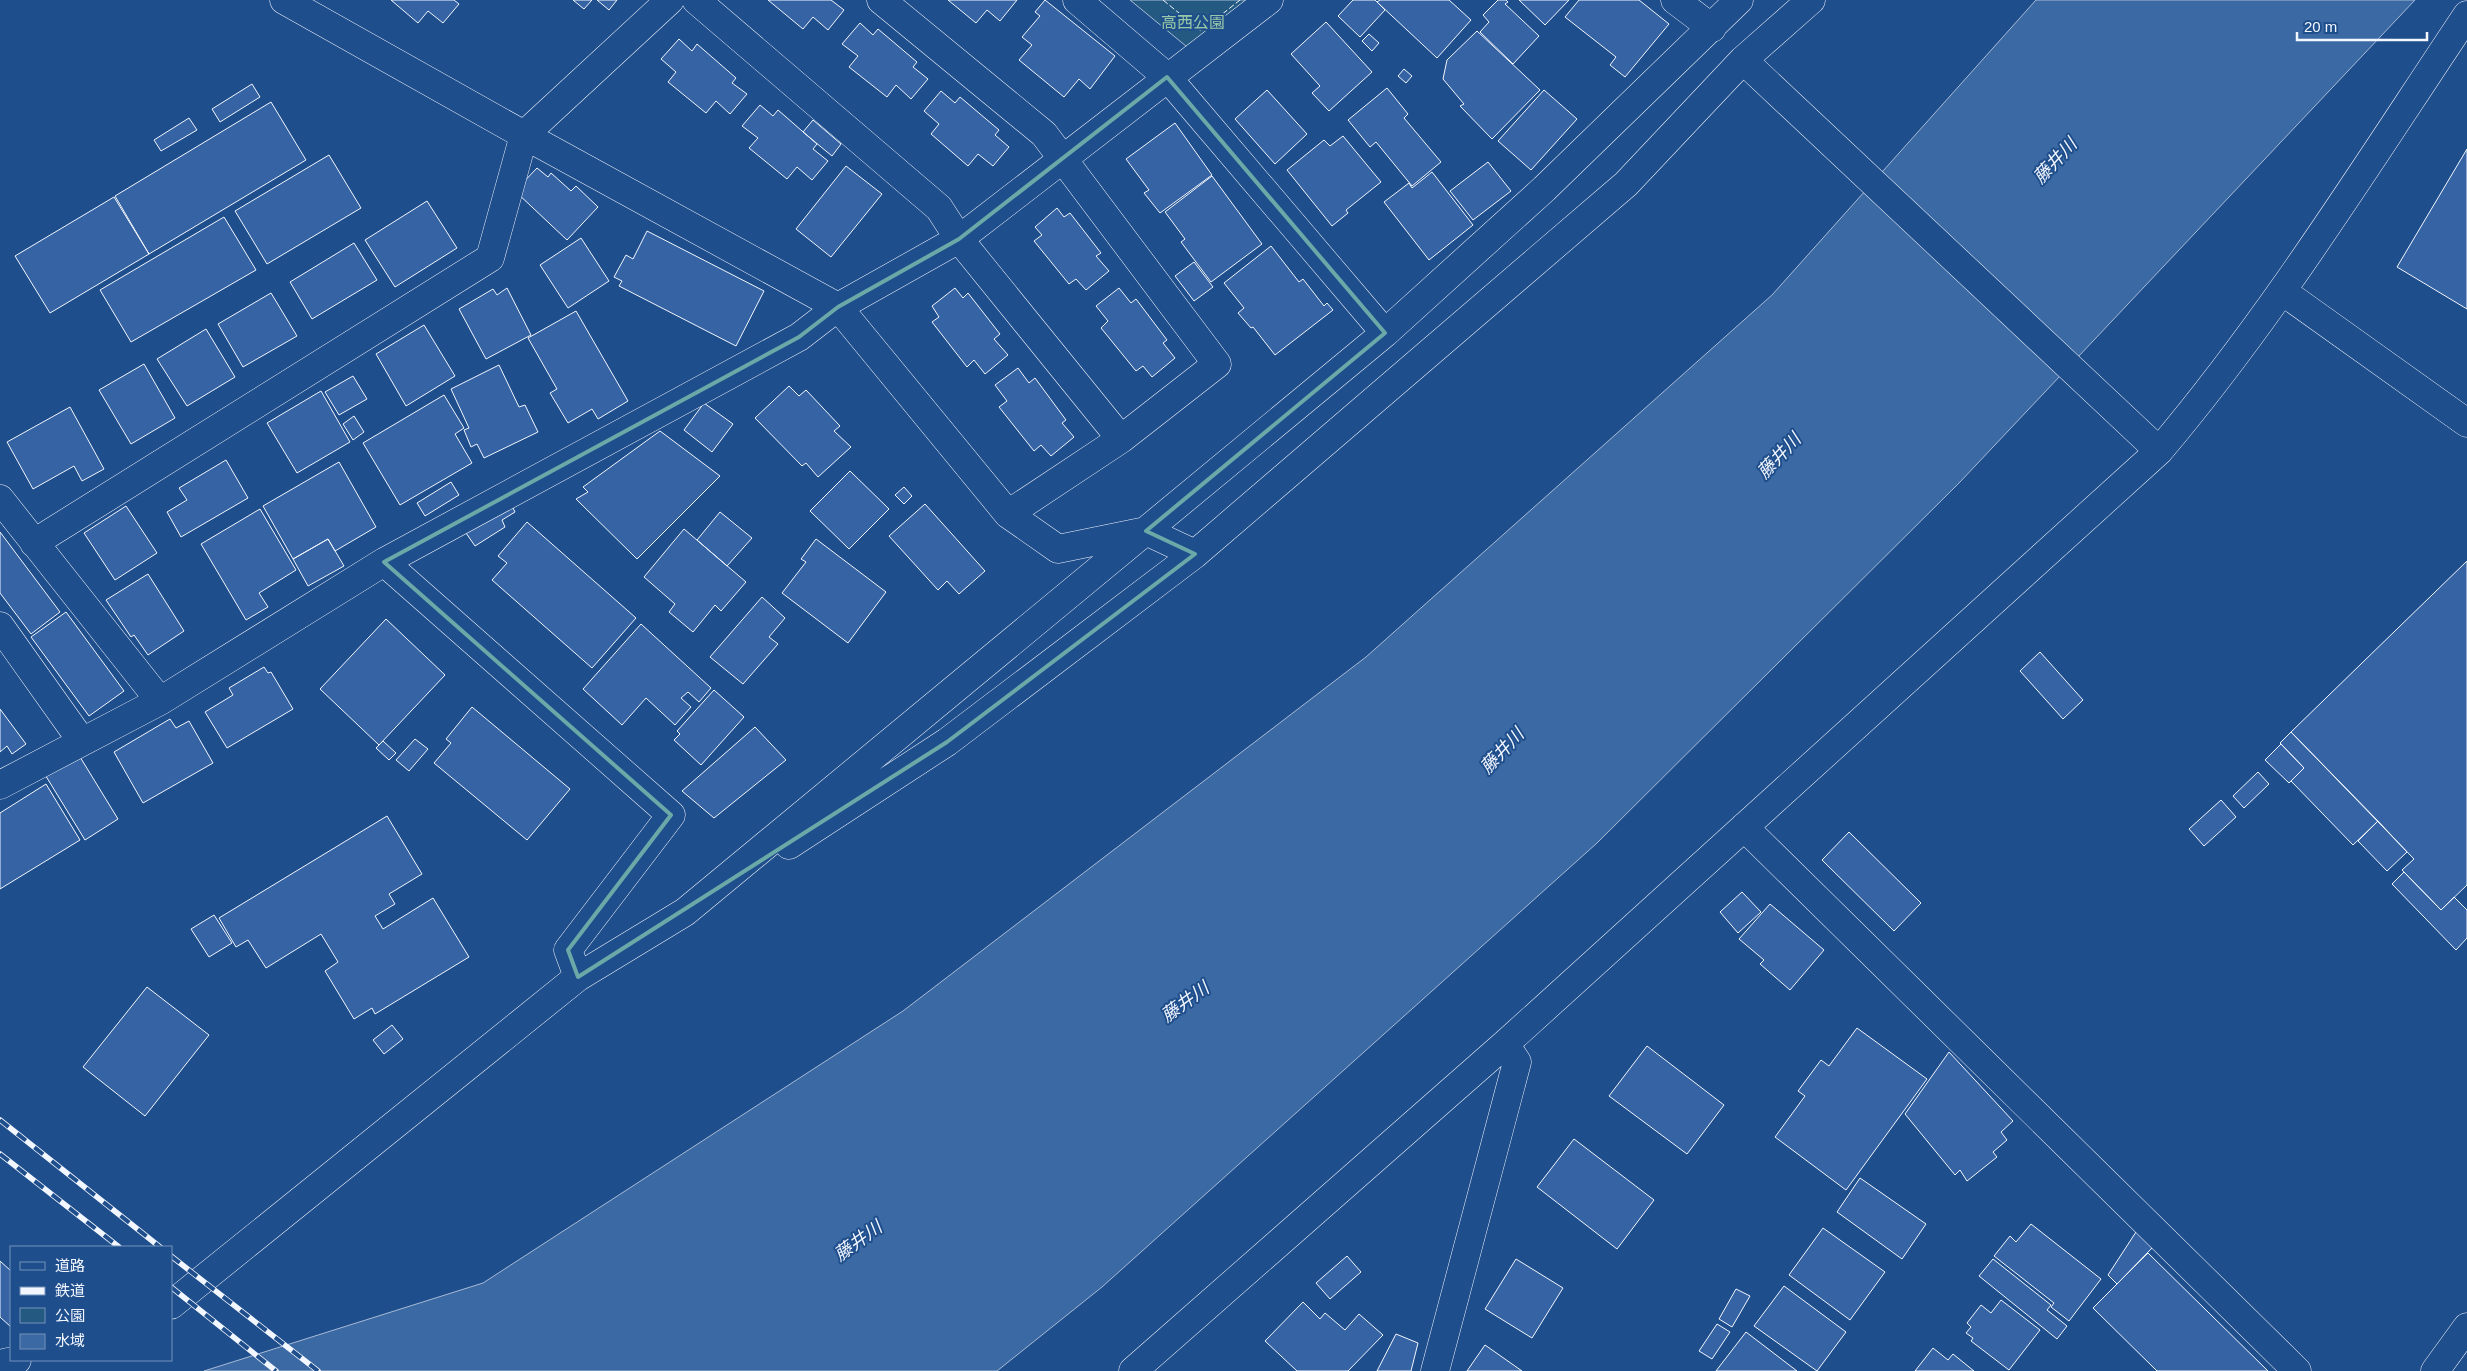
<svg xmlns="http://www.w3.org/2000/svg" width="2467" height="1371" viewBox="0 0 2467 1371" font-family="Arial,'Noto Sans JP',sans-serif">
	<rect width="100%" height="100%" fill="#1f4e8c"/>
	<path fill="#245a82" stroke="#a8bbd7" d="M1130,0h124l-62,51z"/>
	<path fill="#3b69a3" stroke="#a8bbd7" d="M2036,0h379l-456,483 -362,360 -495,444 -105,84h-793l279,-88 420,-272 463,-354 406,-362z"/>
	<path fill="#3563a3" stroke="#f2f6ff" d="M391,0h63l5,4 -16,19 -15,-12 -10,12z
		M573,0h19l-8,9z
		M597,0h20l-8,10z
		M768,0h63l13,10 -16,20 -15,-13 -10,12z
		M948,0h69l-17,21 -13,-11 -11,13z
		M1045,0l70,56 -25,33 -11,-10 -15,18 -45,-37 13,-15 -10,-8 18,-21 -5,-4z
		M1353,0h22l10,10 -25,27 -22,-21z
		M1380,0h69l22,20 -34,38 -60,-56z
		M1498,0h8l2,2 -3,2 34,32 -26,28 -33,-32 9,-10 -6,-7z
		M1519,0h50l-24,25z
		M1579,0h60l30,24 -44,53 -15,-12 6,-8 -51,-40z
		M1326,22l46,50 -43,39 -17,-18 8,-7 -29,-32z
		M860,23l13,12 5,-6 39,33 -4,5 15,12 -17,20 -15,-14 -9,12 -38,-30 9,-11 -16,-12z
		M1477,31l63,59 -48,49 -32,-33 4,-2 -21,-25 4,-19z
		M1369,34l10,9 -7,8 -10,-10z
		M679,39l13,12 5,-7 39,34 -4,5 15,11 -17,20 -14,-13 -10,12 -38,-31 8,-10 -15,-13z
		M1404,69l8,7 -6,7 -8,-7z
		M252,84l8,13 -40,25 -8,-13z
		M1387,88l21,26 -4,4 37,44 -29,24 -36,-44 -6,5 -22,-27z
		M1267,90l40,44 -32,30 -40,-45z
		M1544,90l33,29 -46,51 -33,-29z
		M941,91l14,12 5,-6 39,33 -4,5 14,12 -16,19 -15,-12 -10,12 -37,-32 8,-10 -15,-13z
		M271,102l35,58 -157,94 -34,-58z
		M760,105l13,11 5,-6 39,34 -4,5 15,12 -16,19 -15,-13 -10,12 -38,-31 9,-10 -16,-12z
		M189,118l8,12 -36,21 -7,-11z
		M813,120l28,24 -9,12 -29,-24z
		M1175,123l37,52 -52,38 -16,-20 5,-3 -23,-31z
		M1343,136l38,46 -35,28 2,3 -16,13 -45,-56 37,-30 6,6z
		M2467,149v160l-70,-42z
		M329,155l32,53 -94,56 -32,-53z
		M1488,162l23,29 -38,29 -23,-29z
		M846,166l36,28 -51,63 -35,-28z
		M537,168l11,9 3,-4 20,18 5,-5 22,21 -31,33 -52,-49z
		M1432,172l41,53 -44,35 -45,-58 25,-19 3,5z
		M1212,176l50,68 -51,38 -30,-40 4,-3 -20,-27z
		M114,197l35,57 -99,59 -35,-57z
		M427,201l30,47 -62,39 -30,-47z
		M1057,208l7,9 6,-4 31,40 -5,3 13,15 -23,19 -10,-11 -7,5 -35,-43 8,-6 -7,-8z
		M224,217l32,53 -125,72 -31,-52z
		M647,231l117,60 -28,55 -117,-60 3,-5 -8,-4 12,-22 7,4z
		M581,238l28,43 -41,27 -28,-43z
		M354,243l23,37 -65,39 -22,-37z
		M1271,246l28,36 4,-3 21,27 3,-3 6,7 -58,45 -22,-28 -2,1 -13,-15 6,-5 -20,-25z
		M1194,262l19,25 -19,14 -19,-25z
		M507,288l24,47 -45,24 -27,-50 34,-20 4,6z
		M955,288l8,10 5,-5 32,41 -6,5 14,16 -23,19 -11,-14 -7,7 -35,-45 7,-5 -7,-11z
		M1119,288l12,15 5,-4 31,41 -4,3 12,15 -23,19 -9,-11 -7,5 -35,-43 7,-7 -12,-15z
		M271,293l26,43 -54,31 -25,-43z
		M576,311l52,90 -30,18 -6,-10 -24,14 -18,-30 7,-4 -29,-51z
		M424,325l31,51 -49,30 -30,-52z
		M206,329l29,48 -48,29 -30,-47z
		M144,364l31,54 -44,26 -32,-54z
		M499,365l20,42 6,-2 13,27 -54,26 -7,-14 -6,3 -7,-17 5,-2 -18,-39z
		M1018,368l11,15 6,-5 31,42 -4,3 12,14 -23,19 -10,-11 -7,6 -35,-44 8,-6 -12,-16z
		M353,376l14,23 -28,16 -14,-23z
		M789,386l10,10 7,-6 34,36 -6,5 17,16 -33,30 -12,-14 -4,3 -47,-48z
		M321,391l29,51 -53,31 -30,-50z
		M444,395l20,33 -9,6 17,29 -72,42 -37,-62z
		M704,403l29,21 -21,28 -28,-22z
		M70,407l34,62 -22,12 -8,-15 -41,23 -26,-47z
		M354,416l10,16 -11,8 -10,-16z
		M660,431l60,45 -83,83 -61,-60 12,-7 -5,-5z
		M226,460l22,38 -67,39 -14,-25 20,-12 -8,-12z
		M339,462l37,65 -41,24 -7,-12 -35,20 -30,-53z
		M850,471l39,38 -40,40 -39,-38z
		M451,482l8,13 -34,21 -8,-13z
		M904,487l8,9 -8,8 -9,-9z
		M511,504l4,8 -13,8 3,7 -30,19 -9,-13z
		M925,504l60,67 -26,23 -12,-13 -9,9 -49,-54z
		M126,506l31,47 -42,27 -31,-47z
		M260,509l36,61 -37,23 9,14 -22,13 -45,-76z
		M720,512l32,26 -25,28 -30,-26z
		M527,522l109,96 -44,50 -100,-88 15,-17 -9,-7z
		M684,529l62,53 -25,29 -6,-6 -22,27 -24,-20 6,-8 -31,-27z
		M0,532l60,80 -29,22 -31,-41z
		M328,539l16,27 -36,20 -15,-27z
		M816,539l70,53 -38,51 -66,-50 24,-31 -5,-3z
		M2467,561v324l-26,25 -39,-40 12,-11 -123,-127z
		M148,574l36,57 -36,24 -14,-20 -3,2 -25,-37z
		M762,597l23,21 -16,19 9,7 -35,40 -33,-27z
		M66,612l58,79 -35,25 -58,-79z
		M386,619l59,56 -66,70 -59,-56z
		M641,624l70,64 -12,14 -11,-10 -7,6 10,9 -16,18 -29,-27 -24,27 -39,-36z
		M2040,652l43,48 -20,19 -43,-48z
		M264,667l4,6 3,-1 22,37 -66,39 -22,-36 28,-17 -4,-7z
		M714,690l30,27 -43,48 -27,-25 6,-6 -3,-3z
		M472,707l98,82 -43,51 -93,-77 17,-20 -5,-4z
		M0,709l26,35 -14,10 -5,-8 -7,6z
		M170,719l6,9 13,-7 24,42 -70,40 -29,-51z
		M755,727l31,33 -72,58 -32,-27z
		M2291,732l87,89 -25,24 -62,-64 13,-13 -24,-25z
		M415,739l13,10 -19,22 -13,-11z
		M383,741l13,12 -7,7 -13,-12z
		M2281,744l23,24 -15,15 -24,-23z
		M77,752l41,67 -33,21 -41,-67z
		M2258,772l11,12 -25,24 -11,-12z
		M46,784l34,56 -80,49v-76z
		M2221,800l15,17 -32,29 -15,-17z
		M387,816l35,58 -33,20 6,10 -20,12 8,13 50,-31 36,59 -94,57 -3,-6 -18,11 -29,-48 13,-9 -17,-28 -55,34 -18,-28 -12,7 -17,-29z
		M2378,821l29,31 -20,19 -29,-30z
		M1849,832l72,71 -27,28 -72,-71z
		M2404,872l37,38 13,-13 13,13v28l-11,12 -64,-66z
		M1742,892l19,20 -23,21 -18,-21z
		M1770,904l54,46 -34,40 -30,-26 4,-4 -25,-21z
		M214,915l18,28 -23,14 -18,-28z
		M147,987l62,48 -64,81 -62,-49z
		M392,1025l11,14 -19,15 -11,-14z
		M1857,1028l70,51 -81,111 -71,-53 30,-41 -7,-5 23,-31 8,6z
		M1647,1046l77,59 -37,49 -78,-58z
		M1949,1052l64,69 -12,11 6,8 -14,12 4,5 -30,24 -7,-11 -5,5 -50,-61z
		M1574,1139l80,61 -37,49 -80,-62z
		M1860,1178l66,46 -24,35 -65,-47z
		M2031,1224l70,55 -32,42 -18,-14 3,-4 -60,-47 16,-20 6,6z
		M1823,1228l62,44 -35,48 -61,-45z
		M2136,1232l16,16 -35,36 -9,-9z
		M2148,1253l120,118h-111l-64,-63z
		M1347,1256l14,16 -31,27 -14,-16z
		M1516,1259l47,29 -31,50 -47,-29z
		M1993,1259l58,46 -4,5 20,16 -10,13 -78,-63z
		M0,1261l11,10v56l-11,-10z
		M1784,1286l62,46 -29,39 -63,-45z
		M1736,1289l14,7 -18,31 -13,-8z
		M2001,1300l39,30 -31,40 -38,-29 2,-3 -7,-5 5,-6 -4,-4 14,-18 10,8z
		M1303,1302l17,17 5,-6 20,17 14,-16 24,21 -35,36h-51l-32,-30z
		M1717,1324l13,8 -18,27 -13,-8z
		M1746,1332l51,39h-81z
		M1396,1334l22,9 -7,28h-34z
		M1485,1345l37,26h-55z
		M1933,1348l15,12 5,-6 21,17h-59z"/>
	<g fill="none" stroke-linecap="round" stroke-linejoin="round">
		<g stroke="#f2f6ff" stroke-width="29">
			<path id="minor" d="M284,0l240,135 314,172 170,207 50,35 88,-18 49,23
				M696,0l243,208 20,31 162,200
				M881,0l163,134 173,230 -96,75 -113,75
				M1077,0l90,77 218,256
				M1675,0l37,28
				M1743,60l416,391
				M2282,291l185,132
				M0,499l160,202
				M34,543l456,-285 34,-123 146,-135
				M384,562l287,253 -103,135 10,27
				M0,626l81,114
				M0,785l160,-84 224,-139 415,-225 39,-30 121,-68 310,-239
				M1744,827l553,544
				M789,845l158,-103 248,-188 431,-370 117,-124 68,-60
				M171,1305l407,-328 107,-65 700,-579 159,-144 195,-189
				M0,1364l17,-4
				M1133,1371l372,-327 654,-593c115,-136 209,-288 308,-436
				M1435,1371l82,-309 -12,-18"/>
		</g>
		<g stroke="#f2f6ff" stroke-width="29">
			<path id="tertiary" d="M2435,1371l32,-44"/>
		</g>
		<use href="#minor" stroke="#1f4e8c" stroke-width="28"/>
		<use href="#tertiary" stroke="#1f4e8c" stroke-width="28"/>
		<g stroke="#f2f6ff" stroke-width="5.5">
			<path id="rail" d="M0,1120l160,127
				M0,1154l119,93
				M171,1256l147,115
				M171,1287l105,84"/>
		</g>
		<use href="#rail" stroke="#1f4e8c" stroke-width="4" stroke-dasharray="11" stroke-linecap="butt"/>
		<path stroke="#f2f6ff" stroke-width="1" stroke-dasharray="6 2.5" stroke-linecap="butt" d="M1163,0l38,31 39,-31"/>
	</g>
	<path fill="none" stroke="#6aa9a8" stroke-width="4" stroke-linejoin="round" d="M1167,77l218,256 -239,198 49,23 -248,188 -369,235 -10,-27 103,-135 -287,-253 415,-225 39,-30 121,-68z"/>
	<g text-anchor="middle" stroke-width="4" stroke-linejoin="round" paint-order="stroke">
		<g font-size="16" fill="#97c8a6" stroke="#1f4e8c">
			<text x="1193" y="28">高西公園</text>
		</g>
		<g font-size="18" font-style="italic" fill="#f2f6ff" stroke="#1f4e8c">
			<text transform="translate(2055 161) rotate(-47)" y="6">藤井川</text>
			<text transform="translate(1779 456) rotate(-47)" y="6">藤井川</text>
			<text transform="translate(1502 751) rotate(-47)" y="6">藤井川</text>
			<text transform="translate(1185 1002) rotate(-36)" y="6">藤井川</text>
			<text transform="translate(858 1241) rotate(-36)" y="6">藤井川</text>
		</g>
	</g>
	<rect x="10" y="1246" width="162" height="115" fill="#1f4e8c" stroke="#7391ba"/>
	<rect x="20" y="1262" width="25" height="8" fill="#1f4e8c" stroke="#7391ba"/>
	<text x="55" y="1271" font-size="15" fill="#f2f6ff">道路</text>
	<rect x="20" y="1287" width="25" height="8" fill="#f2f6ff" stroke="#7391ba"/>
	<text x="55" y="1296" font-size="15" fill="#f2f6ff">鉄道</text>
	<rect x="20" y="1308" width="25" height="15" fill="#245a82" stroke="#7391ba"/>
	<text x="55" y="1321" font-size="15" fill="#f2f6ff">公園</text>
	<rect x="20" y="1334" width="25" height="15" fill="#3b69a3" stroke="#7391ba"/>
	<text x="55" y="1346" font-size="15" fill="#f2f6ff">水域</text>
	<path d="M2297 32v8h130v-8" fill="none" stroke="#f2f6ff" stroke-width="2.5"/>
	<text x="2304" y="32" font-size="15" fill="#f2f6ff" stroke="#1f4e8c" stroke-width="4" paint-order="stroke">20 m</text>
</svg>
